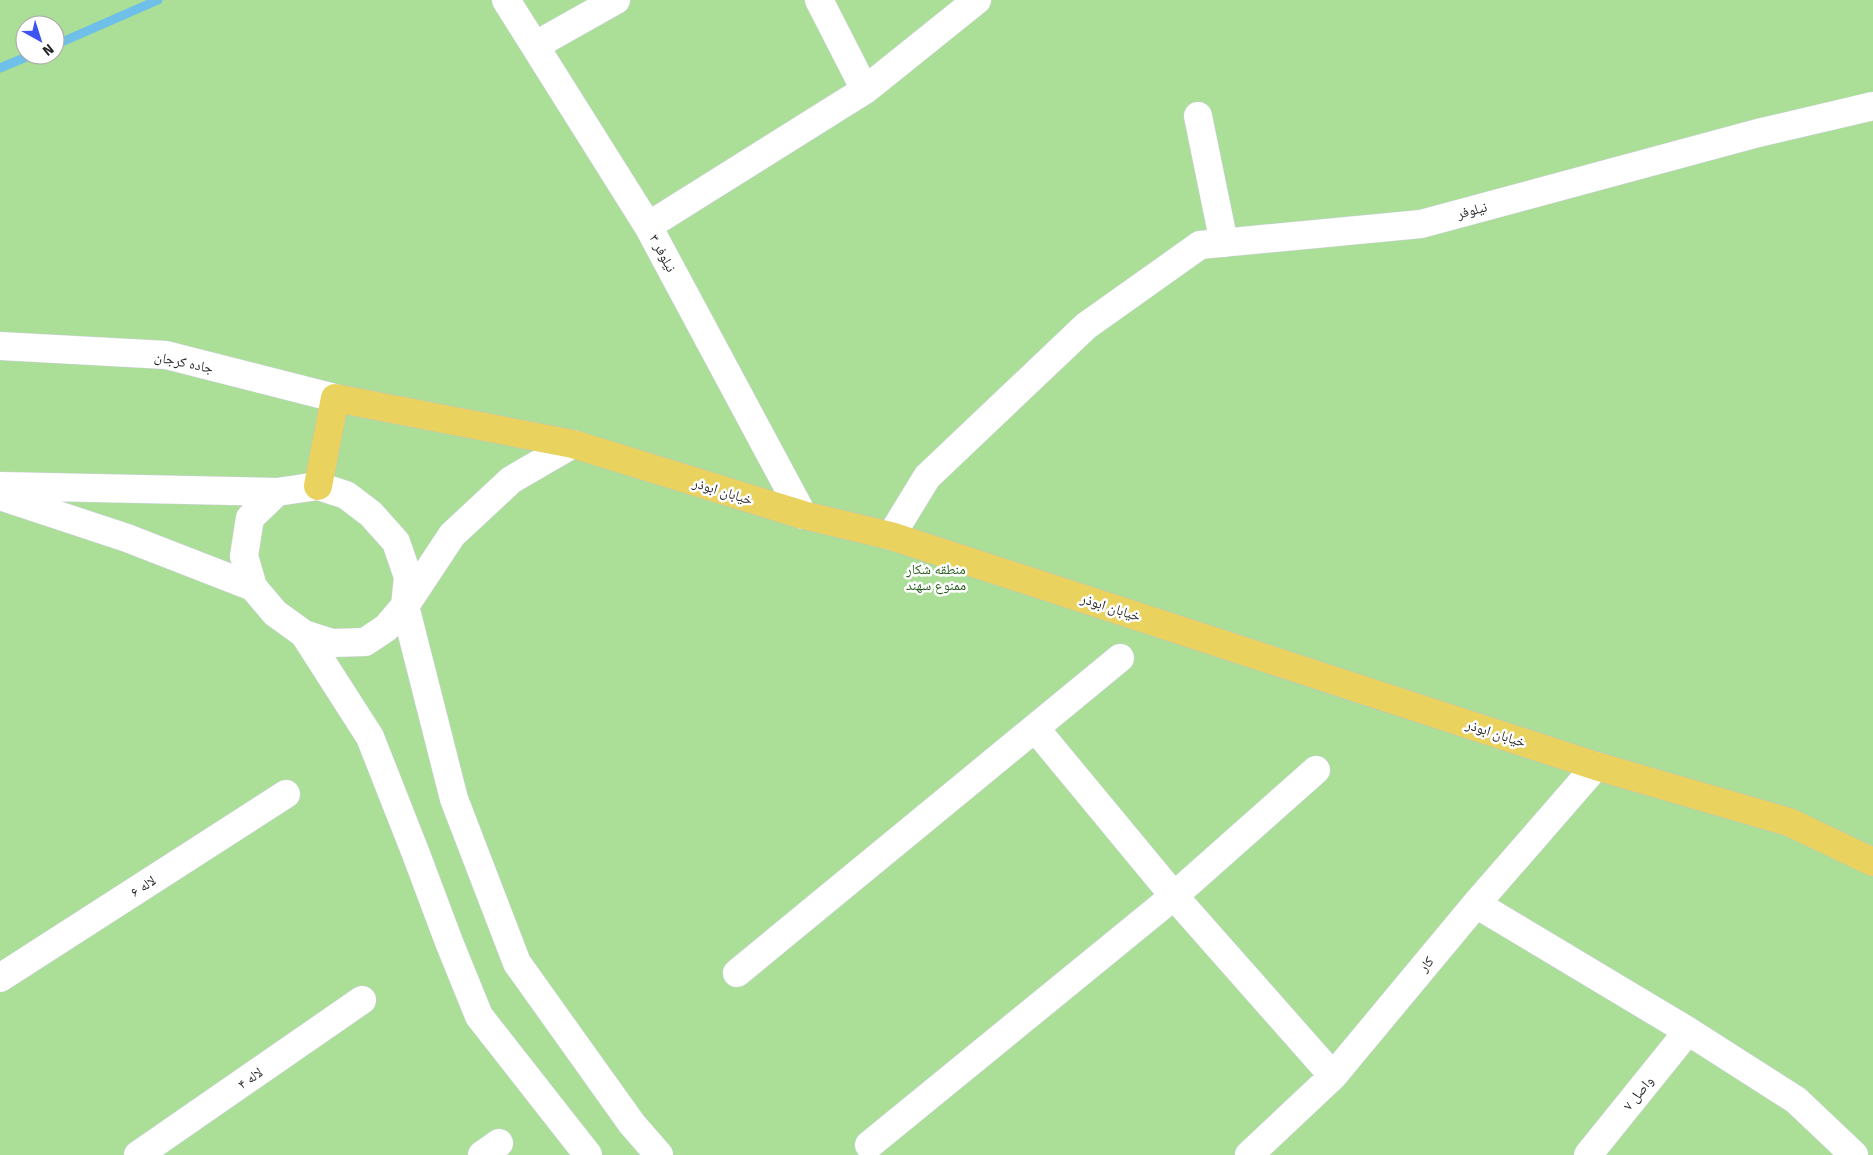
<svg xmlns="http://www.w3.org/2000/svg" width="1873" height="1155" viewBox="0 0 1873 1155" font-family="'Fira Sans','Noto Naskh Arabic',sans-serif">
	<rect width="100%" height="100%" fill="#e9e3d9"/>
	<path fill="#abde97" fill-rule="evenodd" d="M0,0h1873v1155h-1873zM25,25h30v30h-30z"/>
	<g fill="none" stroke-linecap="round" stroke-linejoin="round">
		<path stroke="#6fc0e8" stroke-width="9" d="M55,45l103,-45
			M0,68l31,-13"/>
		<g stroke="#ced1e0" stroke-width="29">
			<path id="minor" d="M506,0l142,226 155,289
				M819,0l46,90
				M536,45l80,-45
				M1198,116l26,127
				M648,226l217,-136 112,-90
				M0,346l166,9 169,43
				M573,444l-62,36 -59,55 -47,71 49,193 63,164 115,161 27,31
				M0,486l277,6
				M318,486l28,9 25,19 25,28 12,35 -3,29 -19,22 -21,14 -33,1 -28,-9 -29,-21 -22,-26 -9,-31 6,-38 27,-26z
				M0,496l127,42 126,49
				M891,536l36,-59 159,-151 114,-81 221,-21 337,-91 115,-27
				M304,634l66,103 46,117 33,88 30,74 109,139
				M1035,728l139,168 159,180
				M1476,904l212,127 108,69 58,55
				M737,973l383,-315
				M0,978l286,-184
				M869,1145l305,-249 142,-126
				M138,1155l224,-155
				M482,1155l17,-12
				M1249,1155l84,-79 143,-172 120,-138
				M1588,1155l100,-124"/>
		</g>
		<g stroke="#c3c3c3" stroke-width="29">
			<path id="major" d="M318,486l17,-88 238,46 230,71 88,21 705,230 193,56 84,40"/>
		</g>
		<use href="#minor" stroke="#fff" stroke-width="28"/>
		<use href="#major" stroke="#ead25e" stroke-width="28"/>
	</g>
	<g text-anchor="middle" stroke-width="5" stroke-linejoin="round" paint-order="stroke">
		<g font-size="14" fill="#272727" stroke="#fff">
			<text transform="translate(1472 210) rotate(-15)" y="5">نیلوفر</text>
			<text transform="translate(663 253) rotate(62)" y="5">نیلوفر ۳</text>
			<text transform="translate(184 362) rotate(12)" y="5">جاده کرجان</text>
			<text transform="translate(723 491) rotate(17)" y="5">خیابان ابوذر</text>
			<text transform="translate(1111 607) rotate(18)" y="5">خیابان ابوذر</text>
			<text transform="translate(1496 733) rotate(18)" y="5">خیابان ابوذر</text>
			<text transform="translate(143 886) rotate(-33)" y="5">لاله ۶</text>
			<text transform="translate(1426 964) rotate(-50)" y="5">کار</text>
			<text transform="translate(250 1078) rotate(-35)" y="5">لاله ۴</text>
			<text transform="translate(1638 1093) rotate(-51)" y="5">واصل ۷</text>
		</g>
		<g font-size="14" fill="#255f1c" stroke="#fff">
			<text x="936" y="574">منطقه شکار<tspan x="936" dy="16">ممنوع سهند</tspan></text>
		</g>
	</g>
	<g transform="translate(40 40) rotate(141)"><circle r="24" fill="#ffffff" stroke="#a9a9a9"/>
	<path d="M0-4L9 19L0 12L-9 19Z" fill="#3e54f1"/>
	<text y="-8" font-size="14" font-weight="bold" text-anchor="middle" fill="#272727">N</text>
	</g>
</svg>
